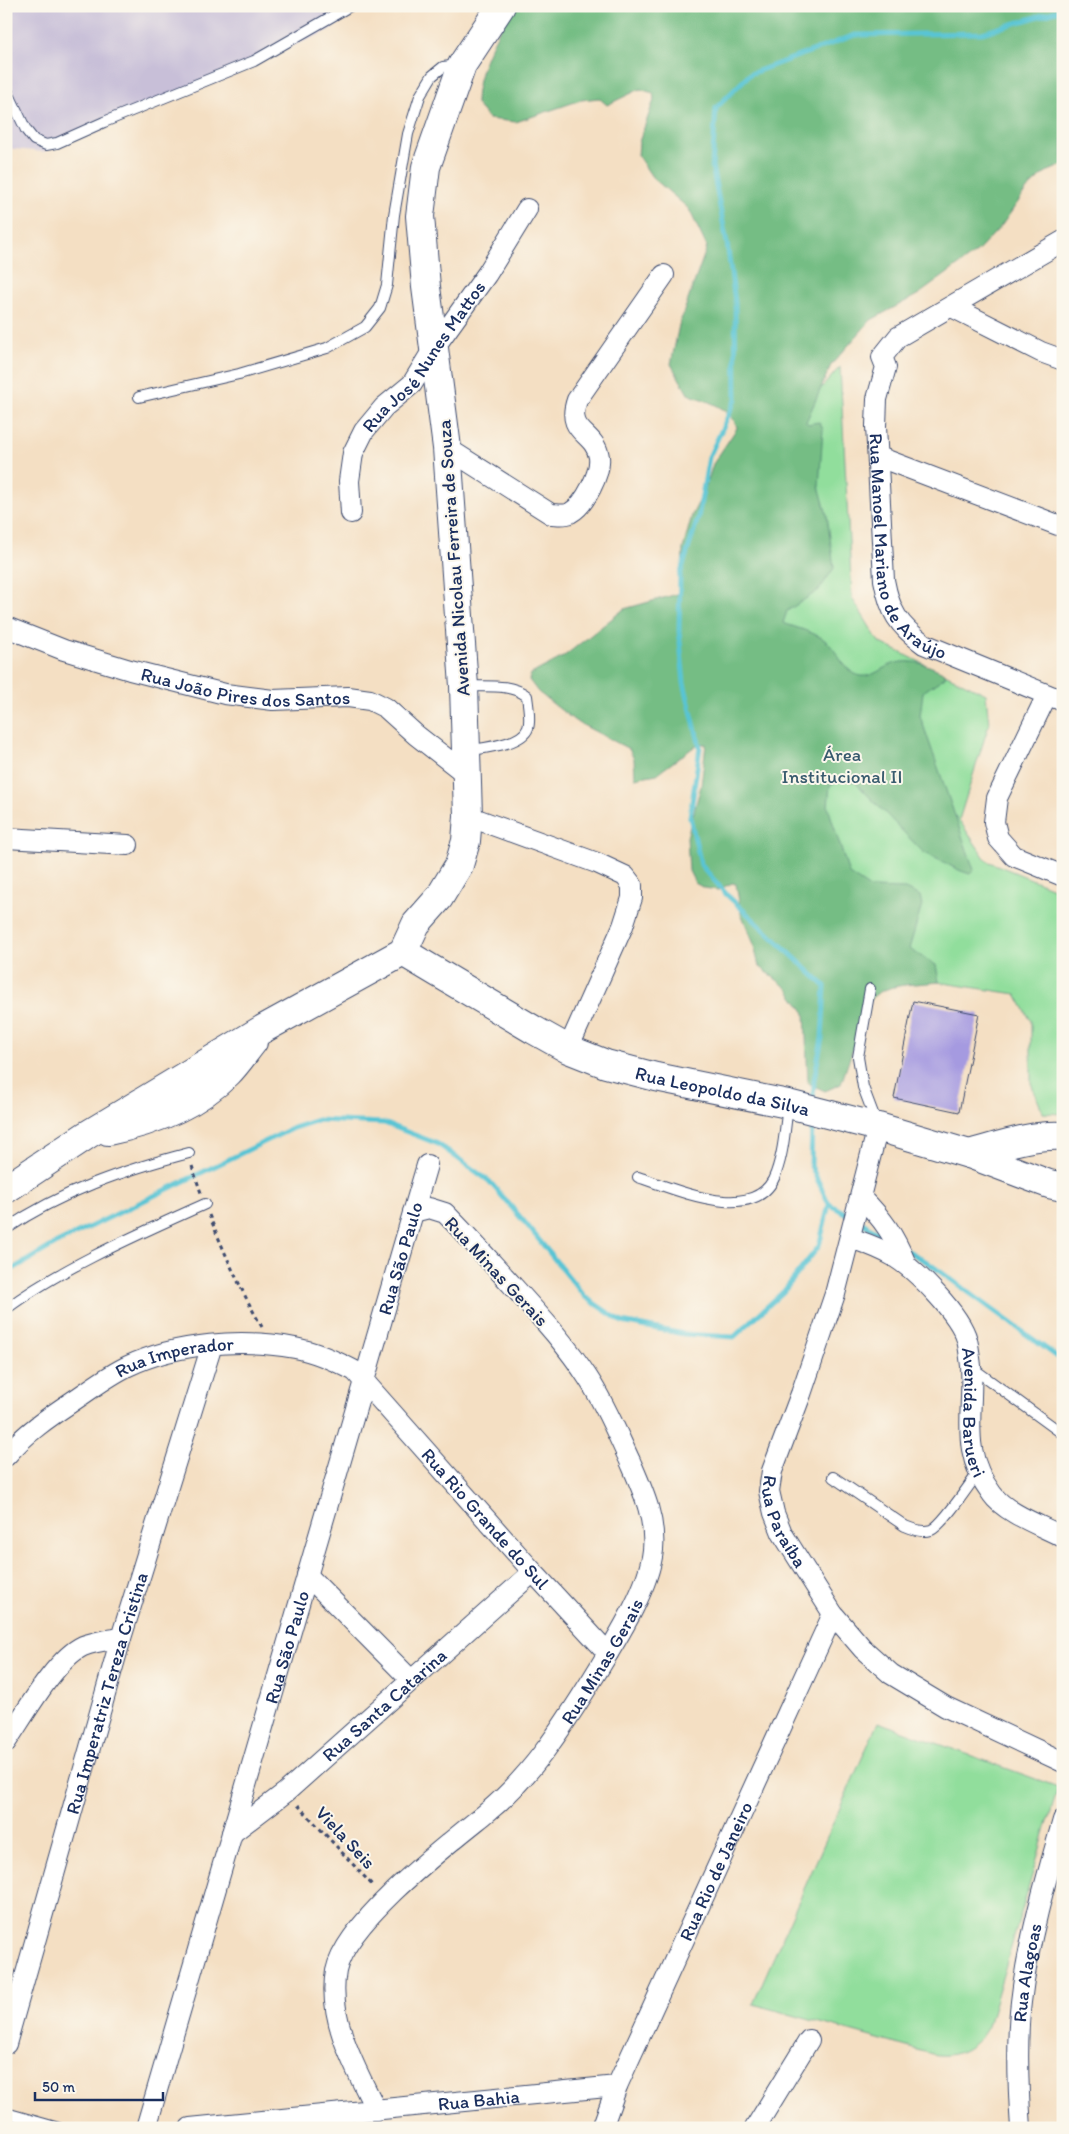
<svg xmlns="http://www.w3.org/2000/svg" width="1069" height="2134" viewBox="0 0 1069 2134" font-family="Itim,sans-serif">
	<rect width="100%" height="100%" fill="#fbf7ec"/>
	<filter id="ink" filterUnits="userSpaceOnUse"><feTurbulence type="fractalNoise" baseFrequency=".02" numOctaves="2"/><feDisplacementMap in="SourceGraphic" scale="10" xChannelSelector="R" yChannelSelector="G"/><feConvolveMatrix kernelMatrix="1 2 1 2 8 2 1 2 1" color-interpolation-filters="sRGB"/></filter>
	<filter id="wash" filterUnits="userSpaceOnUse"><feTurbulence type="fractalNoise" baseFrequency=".0096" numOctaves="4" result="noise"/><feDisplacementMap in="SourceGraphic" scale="20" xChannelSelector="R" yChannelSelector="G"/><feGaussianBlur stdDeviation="1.12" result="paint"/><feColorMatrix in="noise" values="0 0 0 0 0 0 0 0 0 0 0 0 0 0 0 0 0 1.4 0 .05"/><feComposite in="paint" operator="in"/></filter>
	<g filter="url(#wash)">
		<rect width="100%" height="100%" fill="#f4dfc3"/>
		<path fill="#c8bfd8" d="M6,6h359l-39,26 -283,120 -37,-4z"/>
		<path fill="#91de9c" stroke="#56867d" d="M840,367l12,231 27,44 107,52 3,30 -30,96 28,41 76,31v222l-20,-1 -12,-30v-62l-15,-27 -192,-29 -111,-455z
			M878,1722l180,65 -70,239c-11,22 -32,33 -56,28l-179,-50z"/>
		<path fill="#74bd84" stroke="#487671" d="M512,6h551v159l-17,7 -19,17 -25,36 -24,26 -59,43 -48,26 -40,45 -25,57 2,2 11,-2 4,7 -4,57 8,29 7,53 -15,22 -32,21 -4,12c11,4 34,10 43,18 12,10 18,32 35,35 11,2 22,-9 32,-12 18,-6 36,1 52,9v4l-22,15 -3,24 54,154 -4,4 -9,-3 -38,-19 -68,-70 -14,-3 -11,6 -2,22 21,67 21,14 35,1 15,7 2,9 -13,44 27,16 3,17c-22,3 -55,0 -70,19l-28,83 -16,7 -17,-8 -3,-70 -18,-25 -28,-22 -6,-24 -12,-29 -5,-29 -4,-1 -14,7 -14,-2 -9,-5 -6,-12 -2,-34 14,-51 5,-42h-8l-41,30 -22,4 -1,-19 -5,-10 -54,-28 -37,-29 -9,-12 2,-6 32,-17 61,-48 57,-16 2,-44 9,-34 13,-25 8,-26 24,-36c-5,-21 -32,-27 -49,-34l-17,-30 8,-39 28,-78 -18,-38 -37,-32 -14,-21 1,-14 15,-42 -1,-7 -13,-4 -33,16 -8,-7 -18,2 -65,22 -27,-3 -13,-15c0,-35 20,-67 36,-98z"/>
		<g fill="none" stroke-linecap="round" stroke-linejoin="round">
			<path stroke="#59c4d4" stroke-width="5" d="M813,1102l1,-22 8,-42 3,-52 -98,-91 -26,-30 -11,-48 10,-70 -16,-64 -5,-52 1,-56 18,-57 11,-61 27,-58 -1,-97 -8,-59 -15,-77 4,-58 34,-34 105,-39 127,-2 81,-24
				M829,1204l21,12
				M859,1221l25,15
				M908,1251l19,11 136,99
				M6,1273l51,-30 236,-115 25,-8 66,3 54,21 51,37 38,44 58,72 37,25 62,12 50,3 50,-46 35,-45 10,-42 -18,-38 1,-48"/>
		</g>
		<g id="blocks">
			<path fill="#a59ae0" d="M913,1001l66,13 -20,98 -65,-14z"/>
		</g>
	</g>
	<g filter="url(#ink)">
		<use href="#blocks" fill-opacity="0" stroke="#3c496d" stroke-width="1"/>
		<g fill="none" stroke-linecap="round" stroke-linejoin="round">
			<g stroke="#3c496d" stroke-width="12">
				<path id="lane" d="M6,88l20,42 8,10 12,5 11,-2 47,-21 150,-61 96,-55
					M139,397l100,-23 88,-26 38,-21 15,-19 7,-23 7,-70 14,-81 12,-38 12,-20 11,-9 15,-2
					M465,686c21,1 45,-3 62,10 1,9 4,24 1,32 -6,17 -46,20 -62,23
					M870,989l-12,68 5,30 14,37
					M638,1177c37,12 120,50 138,-4 8,-22 9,-45 12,-68
					M6,1229c56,-38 118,-59 183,-76
					M6,1309c56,-42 135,-76 199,-105
					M971,1367l92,67
					M833,1477l72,49c8,3 17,7 26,4 11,-4 39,-46 47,-57
					M6,2113l53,15"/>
			</g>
			<g stroke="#3c496d" stroke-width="22">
				<g id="street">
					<path id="s1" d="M1063,241l-165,96 -16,20 4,10 -9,32 -1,27 8,154c6,32 14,45 40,64l139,57"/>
					<path d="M952,307l89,45 22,8"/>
					<path d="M447,448l104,66c6,0 13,2 19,-1 15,-8 31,-40 29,-56 -4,-26 -34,-23 -22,-57l87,-125"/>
					<path d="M879,457l184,70"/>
					<path id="s2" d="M351,513l-2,-32 4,-28 11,-22 20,-24 28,-23 22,-36 53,-74 40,-65"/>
					<path id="s3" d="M6,627l58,23 66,20 95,24 48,6 75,-3 22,3 16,8 30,27 50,39"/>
					<path d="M1047,695l-50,103 -3,24 4,16 16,18 49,20"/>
					<path d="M468,816l129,47 28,13 7,9v13l-9,28 -55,123"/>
					<path d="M6,838l122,7"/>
					<path id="s4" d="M878,1127l-43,167 -34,100 -29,77 -3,20 5,22 8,20 51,81 30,35 28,25 55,33 117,55"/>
					<path d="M861,1197c22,22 33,38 45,67"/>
					<path id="s5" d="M851,1238c14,5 29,10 42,18 23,14 67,58 74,84 2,8 3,18 4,26 3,49 -12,84 21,128 13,19 50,32 71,43"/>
					<path id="s6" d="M6,1456c18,-22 43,-39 67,-55 18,-12 36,-26 55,-35 49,-23 114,-28 167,-18 22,4 41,13 60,23l178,201 75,81"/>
					<path d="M307,1575l104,105"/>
					<path d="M6,1742c18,-26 49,-83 77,-96 12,-5 25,-6 38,-8"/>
					<path id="s7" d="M232,1833l54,-41 247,-220"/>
					<path id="s8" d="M6,2044l115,-406 91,-293"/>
					<path id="s9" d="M376,2110c-20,-41 -49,-91 -40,-139 10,-49 109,-125 149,-157 46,-37 77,-86 108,-136 21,-35 56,-88 60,-128 3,-32 -11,-61 -23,-89 -13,-28 -25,-57 -42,-83 -22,-34 -49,-63 -76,-93 -22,-24 -44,-49 -67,-72l-16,-5 -16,4"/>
					<path id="s10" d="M146,2128l281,-963"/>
					<path id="s11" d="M190,2128l427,-42"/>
					<path id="s12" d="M602,2128l15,-42 216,-472"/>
					<path d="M755,2128l54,-88"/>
					<path id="s13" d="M1021,2128c-3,-42 -5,-85 0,-126 7,-61 25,-123 42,-182"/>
				</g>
			</g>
			<g stroke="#3c496d" stroke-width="30">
				<g id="secondary">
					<path id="s14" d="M403,952l131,78 34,19 38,15 50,13 132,27 90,23 91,27 80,30 14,3"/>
					<path d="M108,1131c45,-9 88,-26 120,-58 9,-9 17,-21 25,-31"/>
					<path d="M969,1154c30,-8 63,-20 94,-18"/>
					<path d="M6,1189l81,-54 176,-106 140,-77 13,-28 23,-26 20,-33 7,-24 2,-25 -4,-130 -17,-238 -21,-161 -6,-71 6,-49 36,-102 39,-59"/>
				</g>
			</g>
			<path stroke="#3c496d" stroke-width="3" stroke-dasharray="4 4" stroke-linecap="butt" d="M192,1166l9,27
				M209,1215c16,39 32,76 53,112
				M298,1805l76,82"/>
			<use href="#lane" stroke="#fff" stroke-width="10"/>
			<use href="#street" stroke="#fff" stroke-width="20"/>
			<use href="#secondary" stroke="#fff" stroke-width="28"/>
		</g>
	</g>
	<g text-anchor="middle" stroke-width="4" stroke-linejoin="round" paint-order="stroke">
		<g font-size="19" fill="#1b2f5e" stroke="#fbf7ec">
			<text dy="7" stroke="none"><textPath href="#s2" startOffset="181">Rua José Nunes Mattos</textPath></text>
			<text dy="7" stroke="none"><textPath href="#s1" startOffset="419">Rua Manoel Mariano de Araújo</textPath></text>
			<text transform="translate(453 558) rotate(-94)" y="7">Avenida Nicolau Ferreira de Souza</text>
			<text dy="7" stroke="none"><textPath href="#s3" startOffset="249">Rua João Pires dos Santos</textPath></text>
			<text dy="7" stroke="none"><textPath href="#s14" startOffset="352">Rua Leopoldo da Silva</textPath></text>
			<text dy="7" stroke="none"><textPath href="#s10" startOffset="906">Rua São Paulo</textPath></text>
			<text transform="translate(497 1271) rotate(47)" y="7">Rua Minas Gerais</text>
			<text dy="7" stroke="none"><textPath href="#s6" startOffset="200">Rua Imperador</textPath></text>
			<text dy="7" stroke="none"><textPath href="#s5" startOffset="232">Avenida Barueri</textPath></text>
			<text dy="7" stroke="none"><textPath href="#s6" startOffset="584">Rua Rio Grande do Sul</textPath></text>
			<text dy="7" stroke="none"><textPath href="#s4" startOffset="414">Rua Paraíba</textPath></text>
			<text dy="7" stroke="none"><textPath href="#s10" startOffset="501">Rua São Paulo</textPath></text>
			<text dy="7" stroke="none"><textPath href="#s9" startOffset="560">Rua Minas Gerais</textPath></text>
			<text dy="7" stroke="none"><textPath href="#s8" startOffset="365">Rua Imperatriz Tereza Cristina</textPath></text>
			<text dy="7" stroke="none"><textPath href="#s7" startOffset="199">Rua Santa Catarina</textPath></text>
			<text transform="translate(346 1837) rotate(47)" y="7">Viela Seis</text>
			<text dy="7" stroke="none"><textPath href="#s12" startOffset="281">Rua Rio de Janeiro</textPath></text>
			<text dy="7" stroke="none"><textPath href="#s13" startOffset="156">Rua Alagoas</textPath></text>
			<text dy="7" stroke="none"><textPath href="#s11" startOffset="290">Rua Bahia</textPath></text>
		</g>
		<g font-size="19" fill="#385b6e" stroke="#fbf7ec">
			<text x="842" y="761">Área<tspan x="842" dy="22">Institucional II</tspan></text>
		</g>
	</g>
	<rect width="1069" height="2134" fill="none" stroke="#fbf7ec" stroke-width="25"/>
	<path d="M35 2092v8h128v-8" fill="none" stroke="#1b2f5e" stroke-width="2.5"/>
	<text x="42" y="2092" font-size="15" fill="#1b2f5e" stroke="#fbf7ec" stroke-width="4" paint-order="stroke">50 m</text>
</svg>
